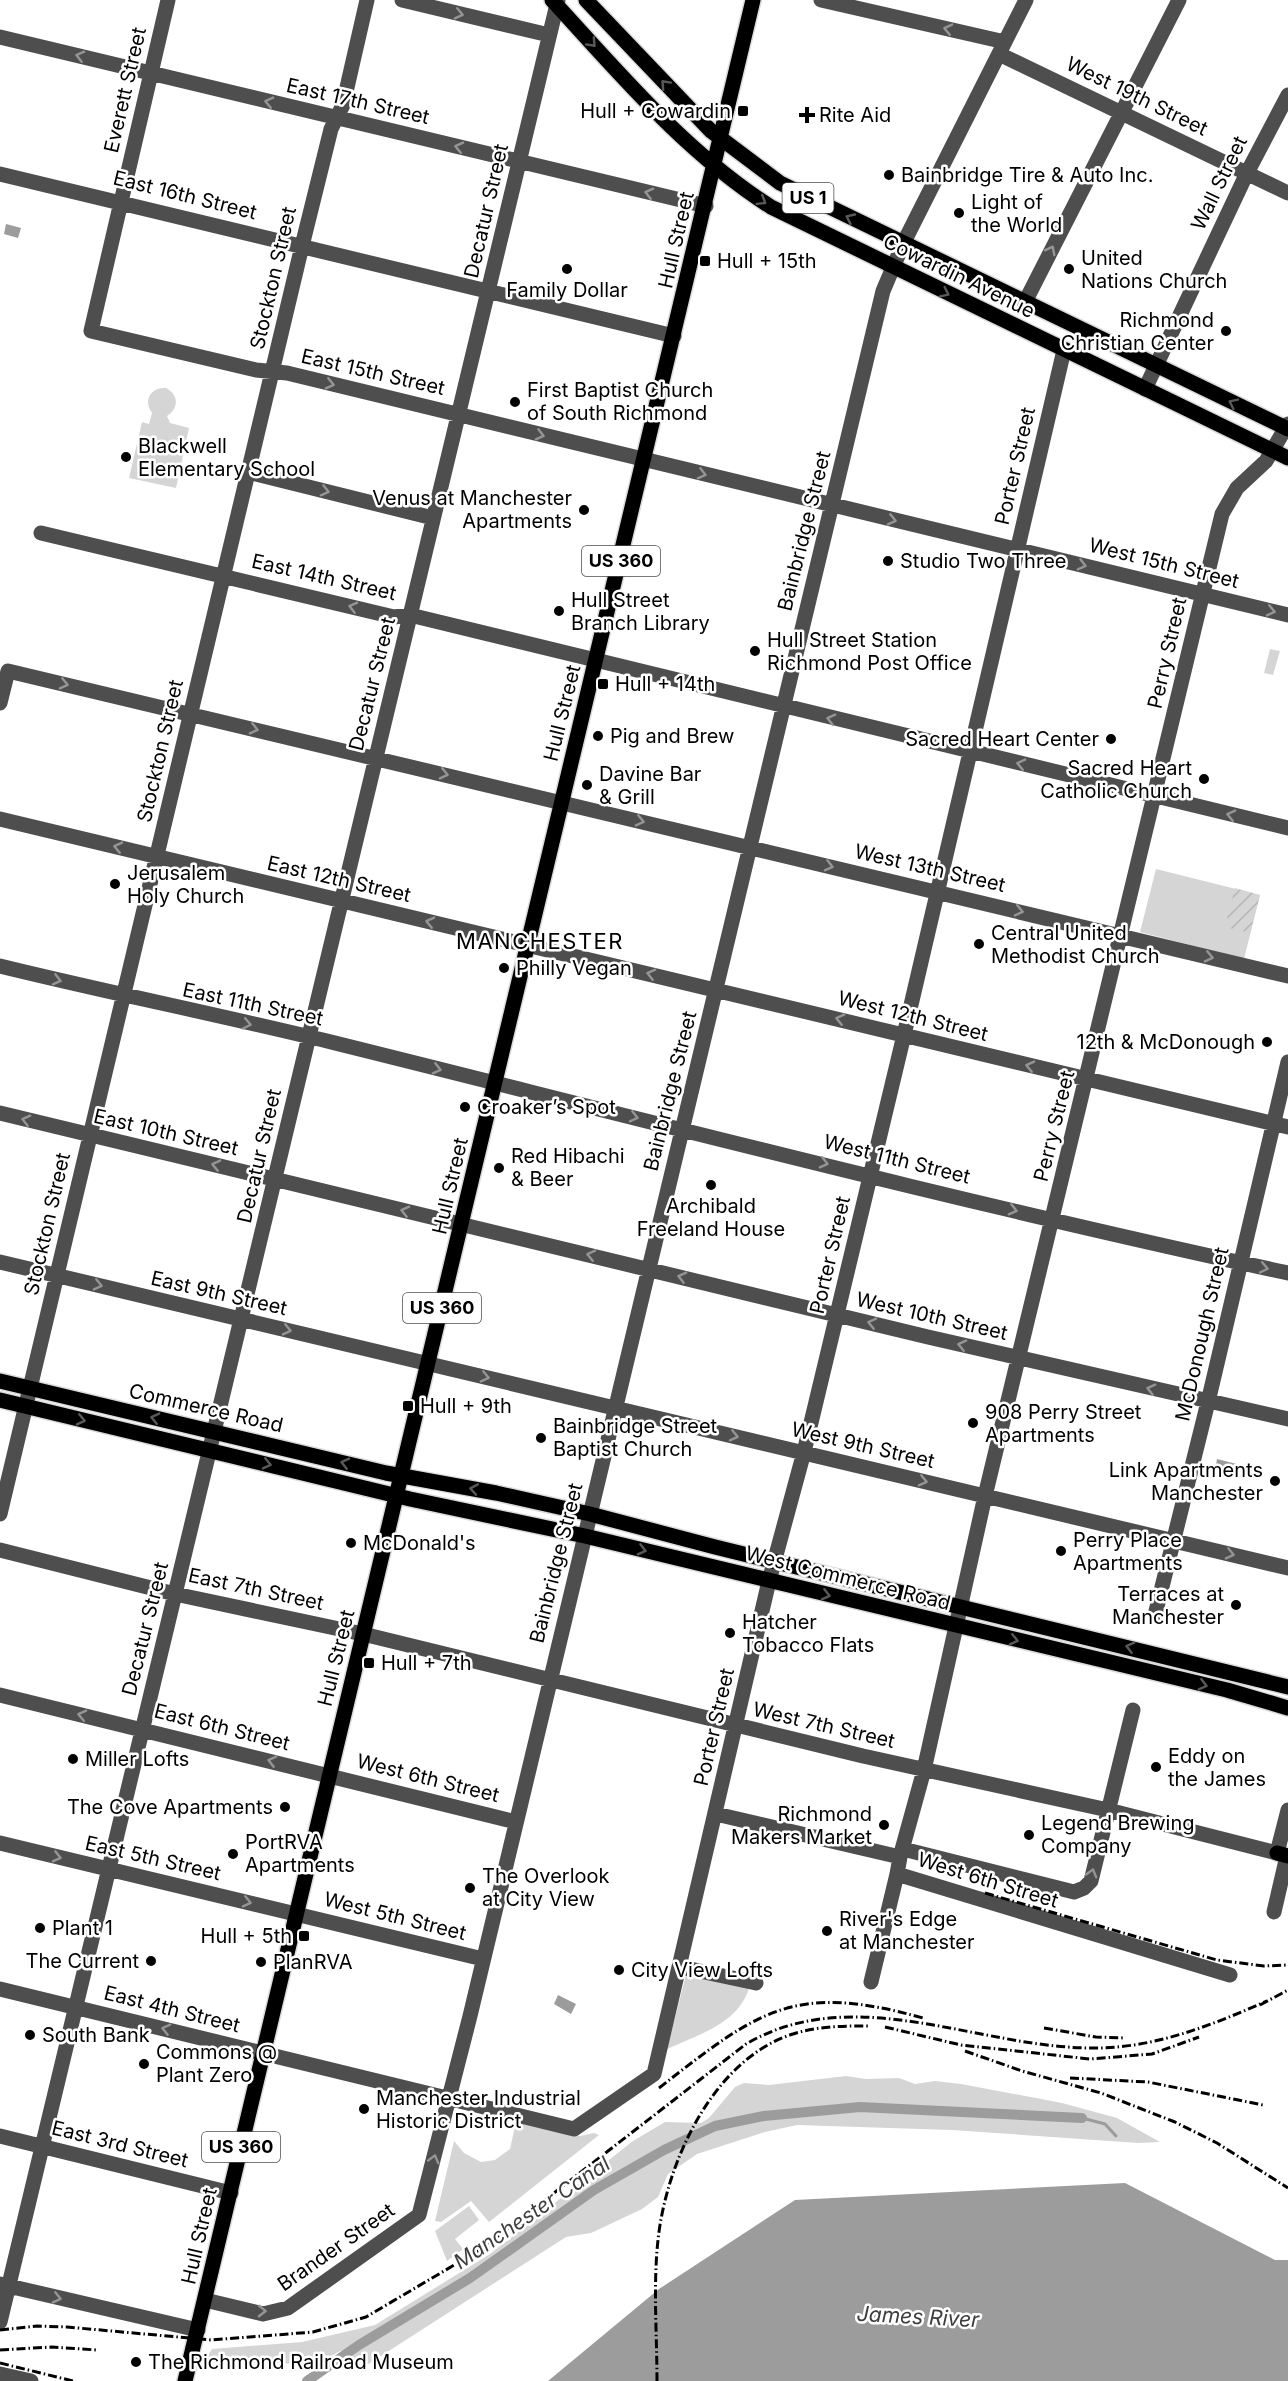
<svg xmlns="http://www.w3.org/2000/svg" width="1288" height="2381" viewBox="0 0 1288 2381" font-family="Inter,sans-serif">
	<defs>
		<pattern id="garden-furrows" width="10" height="10" patternUnits="userSpaceOnUse" patternTransform="scale(1.5)"><rect width="10" height="10" fill="#d5d5d5"/><path d="M-1 1l2-2M0 10L10 0M9 11l2-2" fill="none" stroke="#b5b5b5"/></pattern>
	</defs>
	<rect width="100%" height="100%" fill="#fff"/>
	<path fill="#d5d5d5" d="M166,388c13,7 13,20 1,28l3,7 19,5 -13,60 -47,-10 13,-56 7,2 3,-11c-9,-12 -2,-26 14,-25z
		M1270,649l10,2 -7,24 -9,-2z
		M1156,869l104,26 -16,64 -104,-27z
		M686,1975l63,13c-10,35 -51,47 -82,61z
		M846,2076l20,3 33,-1 16,6 20,-3 26,3 101,19 55,15 43,24 -22,1 -186,-13 -155,-5 -32,7 -68,22 -29,20 -10,23 -16,12 -51,24 -25,4 -199,128 -27,-14 -12,7 -11,13 -10,-2 -2,-5 -84,-2 -14,-5 5,-8 90,-7 73,-17 115,-71 143,-113 32,-19 36,1 8,-5 26,-31 9,-4 25,2z
		M516,2122l64,14 14,-3 5,2 -110,87 -18,-21 -30,21 -6,-1 19,-80 10,12 17,9 14,-2 15,-11z
		M469,2206l10,14 -24,19 8,10 -16,12 -12,-30z"/>
	<path fill="url(#garden-furrows)" d="M1235,888l25,7 -10,38 -25,-6z"/>
	<path fill="#9c9c9c" d="M6,224l15,4 -3,10 -14,-4z
		M1217,1459l28,7h-4l-2,8 4,3 -28,-6z
		M558,1995l18,9 -5,10 -17,-10z
		M1125,2183l150,77h13v121h-740l111,-92 136,-89z"/>
	<g fill="none" stroke-linecap="round" stroke-linejoin="round">
		<path stroke="#9c9c9c" stroke-width="3" d="M1082,2118l23,6 11,12"/>
		<path stroke="#9c9c9c" stroke-width="10" d="M307,2381l52,-36 111,-67 124,-88 70,-40 51,-24 49,-10 96,-9 222,11"/>
		<g stroke="#dbdbdb" stroke-width="18">
			<path id="major" d="M552,0c68,74 134,153 219,207l517,251
				M586,0l125,131 69,52 508,246
				M0,1381l386,92 110,20 94,21 125,33 573,140
				M0,1400l410,99 175,37 642,154 61,18
				M1277,1853l11,3
				M185,2381l568,-2381"/>
		</g>
		<path stroke="#4e4e4e" stroke-width="15" d="M168,0l-77,331 165,39 31,3 1001,242
			M402,0l147,35
			M821,0l184,42
			M0,37l706,169
			M999,54l289,139
			M0,174l674,162
			M1025,302l154,-302
			M1145,389l102,-216 41,-78
			M248,472l185,46
			M41,533l353,84 16,-2 878,213
			M0,703l8,-32 1280,305
			M0,819l1288,308
			M0,966c110,27 221,49 331,76 318,79 636,162 957,231
			M0,1113l928,224 360,82
			M0,1262l1288,306
			M0,1514l302,-1268 29,-117 12,-24 24,-105
			M0,1550l175,44 188,40 500,122 245,54 169,43 11,-43
			M1155,1615l53,-213 80,-340
			M0,1695l516,127
			M716,1814l184,43 -3,17 333,101
			M0,1843l483,116
			M903,1849l171,43 10,-4 7,-7 42,-171
			M900,1857l24,-87 61,-274 237,-982 15,-26 29,-27 22,-37
			M1274,1912l13,-56
			M681,1967l75,16
			M871,1982l26,-108
			M0,1989l574,140 80,-55 115,-493 35,-129 100,-417 160,-685
			M0,2136l231,57
			M0,2284l198,46
			M205,2300l58,14 25,-6 131,-93 51,-199 413,-1725 20,-47 123,-244
			M0,2322l558,-2322
			M0,2374l31,7"/>
		<use href="#major" stroke="#000" stroke-width="15"/>
		<path stroke="#000" stroke-width="3" stroke-dasharray="9 3 1.5 3" stroke-linecap="butt" d="M985,1893l232,67 47,6 24,-1
			M1260,2005l28,-15
			M885,2027l76,18 129,14 62,-5 47,-17
			M1044,2028l52,9 29,1
			M965,2051l57,20 79,22 74,29 42,21 71,45
			M1070,2078l78,4 115,23
			M659,2088c100,-78 135,-106 264,-70
			M0,2330l37,-4 30,1 144,13 102,-8 53,-15 117,-69 263,-204c110,-64 235,6 352,4 60,-1 114,-23 169,-47
			M0,2350l52,-3 45,3
			M0,2363l73,18
			M657,2381c0,-46 -4,-95 1,-141 8,-77 55,-181 135,-206 25,-8 50,-8 76,-8"/>
	</g>
	<defs><path id="oneway-chevron" d="M-2-3.5L2.5 0L-2 3.5" fill="none" stroke-width="1.6" stroke-linecap="round" stroke-linejoin="round" transform="scale(1.5)"/></defs>
	<g stroke="#959595">
		<use href="#oneway-chevron" transform="translate(459 14) rotate(13)"/>
		<use href="#oneway-chevron" transform="translate(948 29) rotate(-167)"/>
		<use href="#oneway-chevron" transform="translate(80 56) rotate(-166)"/>
		<use href="#oneway-chevron" transform="translate(269 102) rotate(-167)"/>
		<use href="#oneway-chevron" transform="translate(459 147) rotate(-167)"/>
		<use href="#oneway-chevron" transform="translate(649 193) rotate(-166)"/>
		<use href="#oneway-chevron" transform="translate(1051 250) rotate(-63)"/>
		<use href="#oneway-chevron" transform="translate(330 384) rotate(13)"/>
		<use href="#oneway-chevron" transform="translate(540 435) rotate(14)"/>
		<use href="#oneway-chevron" transform="translate(702 474) rotate(14)"/>
		<use href="#oneway-chevron" transform="translate(325 491) rotate(14)"/>
		<use href="#oneway-chevron" transform="translate(892 520) rotate(13)"/>
		<use href="#oneway-chevron" transform="translate(1082 565) rotate(14)"/>
		<use href="#oneway-chevron" transform="translate(353 607) rotate(-166)"/>
		<use href="#oneway-chevron" transform="translate(1271 611) rotate(13)"/>
		<use href="#oneway-chevron" transform="translate(64 684) rotate(13)"/>
		<use href="#oneway-chevron" transform="translate(831 719) rotate(-166)"/>
		<use href="#oneway-chevron" transform="translate(254 729) rotate(14)"/>
		<use href="#oneway-chevron" transform="translate(1021 764) rotate(-167)"/>
		<use href="#oneway-chevron" transform="translate(444 774) rotate(13)"/>
		<use href="#oneway-chevron" transform="translate(1231 815) rotate(-167)"/>
		<use href="#oneway-chevron" transform="translate(640 821) rotate(13)"/>
		<use href="#oneway-chevron" transform="translate(118 847) rotate(-167)"/>
		<use href="#oneway-chevron" transform="translate(829 866) rotate(14)"/>
		<use href="#oneway-chevron" transform="translate(1019 911) rotate(13)"/>
		<use href="#oneway-chevron" transform="translate(430 922) rotate(-167)"/>
		<use href="#oneway-chevron" transform="translate(1209 957) rotate(13)"/>
		<use href="#oneway-chevron" transform="translate(651 974) rotate(-166)"/>
		<use href="#oneway-chevron" transform="translate(57 980) rotate(14)"/>
		<use href="#oneway-chevron" transform="translate(840 1019) rotate(-167)"/>
		<use href="#oneway-chevron" transform="translate(247 1024) rotate(12)"/>
		<use href="#oneway-chevron" transform="translate(1030 1066) rotate(-167)"/>
		<use href="#oneway-chevron" transform="translate(437 1069) rotate(14)"/>
		<use href="#oneway-chevron" transform="translate(634 1117) rotate(14)"/>
		<use href="#oneway-chevron" transform="translate(26 1120) rotate(-166)"/>
		<use href="#oneway-chevron" transform="translate(824 1163) rotate(14)"/>
		<use href="#oneway-chevron" transform="translate(216 1165) rotate(-167)"/>
		<use href="#oneway-chevron" transform="translate(1013 1210) rotate(14)"/>
		<use href="#oneway-chevron" transform="translate(405 1211) rotate(-166)"/>
		<use href="#oneway-chevron" transform="translate(591 1255) rotate(-167)"/>
		<use href="#oneway-chevron" transform="translate(1264 1268) rotate(12)"/>
		<use href="#oneway-chevron" transform="translate(682 1277) rotate(-166)"/>
		<use href="#oneway-chevron" transform="translate(98 1285) rotate(13)"/>
		<use href="#oneway-chevron" transform="translate(872 1323) rotate(-167)"/>
		<use href="#oneway-chevron" transform="translate(287 1330) rotate(13)"/>
		<use href="#oneway-chevron" transform="translate(962 1345) rotate(-167)"/>
		<use href="#oneway-chevron" transform="translate(485 1377) rotate(13)"/>
		<use href="#oneway-chevron" transform="translate(1151 1389) rotate(-166)"/>
		<use href="#oneway-chevron" transform="translate(734 1436) rotate(13)"/>
		<use href="#oneway-chevron" transform="translate(923 1481) rotate(13)"/>
		<use href="#oneway-chevron" transform="translate(1230 1554) rotate(13)"/>
		<use href="#oneway-chevron" transform="translate(82 1715) rotate(-167)"/>
		<use href="#oneway-chevron" transform="translate(272 1761) rotate(-166)"/>
		<use href="#oneway-chevron" transform="translate(57 1857) rotate(14)"/>
		<use href="#oneway-chevron" transform="translate(1092 1873) rotate(-74)"/>
		<use href="#oneway-chevron" transform="translate(247 1902) rotate(13)"/>
		<use href="#oneway-chevron" transform="translate(166 2029) rotate(-166)"/>
		<use href="#oneway-chevron" transform="translate(434 2159) rotate(-75)"/>
		<use href="#oneway-chevron" transform="translate(57 2298) rotate(13)"/>
		<use href="#oneway-chevron" transform="translate(262 2311) rotate(1)"/>
	</g>
	<g stroke="#595959">
		<use href="#oneway-chevron" transform="translate(592 43) rotate(47)"/>
		<use href="#oneway-chevron" transform="translate(665 84) rotate(-133)"/>
		<use href="#oneway-chevron" transform="translate(762 201) rotate(32)"/>
		<use href="#oneway-chevron" transform="translate(850 218) rotate(-155)"/>
		<use href="#oneway-chevron" transform="translate(945 293) rotate(26)"/>
		<use href="#oneway-chevron" transform="translate(1233 403) rotate(-154)"/>
		<use href="#oneway-chevron" transform="translate(155 1418) rotate(-167)"/>
		<use href="#oneway-chevron" transform="translate(81 1420) rotate(13)"/>
		<use href="#oneway-chevron" transform="translate(345 1463) rotate(-166)"/>
		<use href="#oneway-chevron" transform="translate(267 1464) rotate(13)"/>
		<use href="#oneway-chevron" transform="translate(474 1489) rotate(-170)"/>
		<use href="#oneway-chevron" transform="translate(642 1550) rotate(14)"/>
		<use href="#oneway-chevron" transform="translate(826 1595) rotate(14)"/>
		<use href="#oneway-chevron" transform="translate(1014 1640) rotate(13)"/>
		<use href="#oneway-chevron" transform="translate(1130 1647) rotate(-166)"/>
		<use href="#oneway-chevron" transform="translate(1203 1685) rotate(14)"/>
	</g>
	<g fill="#000" stroke="#fff" stroke-width="2">
		<rect x="737" y="105" width="12" height="12" rx="3"/>
		<path d="M804 106h6v6h6v6h-6v6h-6v-6h-6v-6h6z"/>
		<circle cx="889" cy="175" r="6"/>
		<circle cx="959" cy="213" r="6"/>
		<rect x="699" y="255" width="12" height="12" rx="3"/>
		<circle cx="567" cy="269" r="6"/>
		<circle cx="1069" cy="269" r="6"/>
		<circle cx="1226" cy="331" r="6"/>
		<circle cx="515" cy="402" r="6"/>
		<circle cx="126" cy="457" r="6"/>
		<circle cx="584" cy="510" r="6"/>
		<circle cx="888" cy="561" r="6"/>
		<circle cx="559" cy="611" r="6"/>
		<circle cx="755" cy="651" r="6"/>
		<rect x="597" y="678" width="12" height="12" rx="3"/>
		<circle cx="598" cy="736" r="6"/>
		<circle cx="1111" cy="739" r="6"/>
		<circle cx="1204" cy="779" r="6"/>
		<circle cx="587" cy="785" r="6"/>
		<circle cx="115" cy="884" r="6"/>
		<circle cx="979" cy="944" r="6"/>
		<circle cx="504" cy="968" r="6"/>
		<circle cx="1267" cy="1042" r="6"/>
		<circle cx="465" cy="1107" r="6"/>
		<circle cx="499" cy="1168" r="6"/>
		<circle cx="711" cy="1185" r="6"/>
		<rect x="402" y="1400" width="12" height="12" rx="3"/>
		<circle cx="973" cy="1423" r="6"/>
		<circle cx="541" cy="1438" r="6"/>
		<circle cx="1275" cy="1481" r="6"/>
		<circle cx="351" cy="1543" r="6"/>
		<circle cx="1061" cy="1551" r="6"/>
		<circle cx="1236" cy="1605" r="6"/>
		<circle cx="730" cy="1633" r="6"/>
		<rect x="363" y="1657" width="12" height="12" rx="3"/>
		<circle cx="73" cy="1759" r="6"/>
		<circle cx="1156" cy="1767" r="6"/>
		<circle cx="285" cy="1807" r="6"/>
		<circle cx="884" cy="1825" r="6"/>
		<circle cx="1029" cy="1835" r="6"/>
		<circle cx="233" cy="1854" r="6"/>
		<circle cx="470" cy="1888" r="6"/>
		<circle cx="40" cy="1928" r="6"/>
		<circle cx="827" cy="1931" r="6"/>
		<rect x="298" y="1930" width="12" height="12" rx="3"/>
		<circle cx="151" cy="1961" r="6"/>
		<circle cx="261" cy="1962" r="6"/>
		<circle cx="619" cy="1970" r="6"/>
		<circle cx="30" cy="2035" r="6"/>
		<circle cx="144" cy="2064" r="6"/>
		<circle cx="364" cy="2109" r="6"/>
		<circle cx="136" cy="2362" r="6"/>
	</g>
	<g text-anchor="middle" stroke-width="5" stroke-linejoin="round" paint-order="stroke">
		<g fill="#fff" stroke="#4c4c4c" stroke-width="1.5">
			<rect x="782.5" y="183" width="51" height="30" rx="4.5"/>
			<rect x="582" y="546" width="78" height="30" rx="4.5"/>
			<rect x="403" y="1293" width="78" height="30" rx="4.5"/>
			<rect x="202" y="2132" width="78" height="30" rx="4.5"/>
		</g>
		<g font-size="18" font-weight="bold" fill="#000">
			<text x="808" y="204">US 1</text>
			<text x="621" y="567">US 360</text>
			<text x="442" y="1314">US 360</text>
			<text x="241" y="2153">US 360</text>
		</g>
		<g font-size="20" fill="#000" stroke="#fff">
			<text transform="translate(125 90) rotate(-77)" y="7">Everett Street</text>
			<text transform="translate(1137 96) rotate(26)" y="7">West 19th Street</text>
			<text transform="translate(358 101) rotate(13)" y="7">East 17th Street</text>
			<text transform="translate(1219 183) rotate(-64)" y="7">Wall Street</text>
			<text transform="translate(185 195) rotate(14)" y="7">East 16th Street</text>
			<text transform="translate(486 211) rotate(-77)" y="7">Decatur Street</text>
			<text transform="translate(676 240) rotate(-77)" y="7">Hull Street</text>
			<text transform="translate(959 276) rotate(26)" y="7">Cowardin Avenue</text>
			<text transform="translate(273 278) rotate(-77)" y="7">Stockton Street</text>
			<text transform="translate(373 372) rotate(13)" y="7">East 15th Street</text>
			<text transform="translate(1015 466) rotate(-77)" y="7">Porter Street</text>
			<text transform="translate(804 531) rotate(-76)" y="7">Bainbridge Street</text>
			<text transform="translate(1164 563) rotate(14)" y="7">West 15th Street</text>
			<text transform="translate(324 577) rotate(13)" y="7">East 14th Street</text>
			<text transform="translate(1167 653) rotate(-77)" y="7">Perry Street</text>
			<text transform="translate(372 684) rotate(-76)" y="7">Decatur Street</text>
			<text transform="translate(562 713) rotate(-76)" y="7">Hull Street</text>
			<text transform="translate(160 751) rotate(-77)" y="7">Stockton Street</text>
			<text transform="translate(930 868) rotate(13)" y="7">West 13th Street</text>
			<text transform="translate(339 879) rotate(13)" y="7">East 12th Street</text>
			<text transform="translate(253 1004) rotate(12)" y="7">East 11th Street</text>
			<text transform="translate(913 1016) rotate(14)" y="7">West 12th Street</text>
			<text transform="translate(670 1091) rotate(-76)" y="7">Bainbridge Street</text>
			<text transform="translate(1054 1126) rotate(-76)" y="7">Perry Street</text>
			<text transform="translate(166 1132) rotate(13)" y="7">East 10th Street</text>
			<text transform="translate(259 1156) rotate(-77)" y="7">Decatur Street</text>
			<text transform="translate(897 1159) rotate(14)" y="7">West 11th Street</text>
			<text transform="translate(450 1186) rotate(-77)" y="7">Hull Street</text>
			<text transform="translate(47 1224) rotate(-77)" y="7">Stockton Street</text>
			<text transform="translate(830 1255) rotate(-77)" y="7">Porter Street</text>
			<text transform="translate(219 1293) rotate(13)" y="7">East 9th Street</text>
			<text transform="translate(932 1316) rotate(13)" y="7">West 10th Street</text>
			<text transform="translate(1202 1334) rotate(-77)" y="7">McDonough Street</text>
			<text transform="translate(206 1408) rotate(13)" y="7">Commerce Road</text>
			<text transform="translate(863 1445) rotate(13)" y="7">West 9th Street</text>
			<text transform="translate(556 1563) rotate(-76)" y="7">Bainbridge Street</text>
			<text transform="translate(848 1578) rotate(14)" y="7">West Commerce Road</text>
			<text transform="translate(256 1589) rotate(12)" y="7">East 7th Street</text>
			<text transform="translate(145 1629) rotate(-76)" y="7">Decatur Street</text>
			<text transform="translate(336 1658) rotate(-76)" y="7">Hull Street</text>
			<text transform="translate(824 1725) rotate(13)" y="7">West 7th Street</text>
			<text transform="translate(222 1727) rotate(14)" y="7">East 6th Street</text>
			<text transform="translate(714 1727) rotate(-77)" y="7">Porter Street</text>
			<text transform="translate(428 1778) rotate(14)" y="7">West 6th Street</text>
			<text transform="translate(153 1858) rotate(13)" y="7">East 5th Street</text>
			<text transform="translate(988 1880) rotate(17)" y="7">West 6th Street</text>
			<text transform="translate(395 1916) rotate(14)" y="7">West 5th Street</text>
			<text transform="translate(172 2009) rotate(14)" y="7">East 4th Street</text>
			<text transform="translate(120 2144) rotate(14)" y="7">East 3rd Street</text>
			<text transform="translate(199 2236) rotate(-77)" y="7">Hull Street</text>
			<text transform="translate(336 2247) rotate(-35)" y="7">Brander Street</text>
		</g>
		<g font-size="20" fill="#000" stroke="#fff" text-anchor="start">
			<text x="731" y="118" text-anchor="end">Hull + Cowardin</text>
			<text x="819" y="122">Rite Aid</text>
			<text x="901" y="182">Bainbridge Tire &amp; Auto Inc.</text>
			<text x="971" y="209">Light of<tspan x="971" dy="23">the World</tspan></text>
			<text x="1081" y="265">United<tspan x="1081" dy="23">Nations Church</tspan></text>
			<text x="717" y="268">Hull + 15th</text>
			<text x="567" y="297" text-anchor="middle">Family Dollar</text>
			<text x="1214" y="327" text-anchor="end">Richmond<tspan x="1214" dy="23">Christian Center</tspan></text>
			<text x="527" y="397">First Baptist Church<tspan x="527" dy="23">of South Richmond</tspan></text>
			<text x="138" y="453">Blackwell<tspan x="138" dy="23">Elementary School</tspan></text>
			<text x="572" y="505" text-anchor="end">Venus at Manchester<tspan x="572" dy="23">Apartments</tspan></text>
			<text x="900" y="568">Studio Two Three</text>
			<text x="571" y="607">Hull Street<tspan x="571" dy="23">Branch Library</tspan></text>
			<text x="767" y="647">Hull Street Station<tspan x="767" dy="23">Richmond Post Office</tspan></text>
			<text x="615" y="691">Hull + 14th</text>
			<text x="610" y="743">Pig and Brew</text>
			<text x="1099" y="746" text-anchor="end">Sacred Heart Center</text>
			<text x="1192" y="775" text-anchor="end">Sacred Heart<tspan x="1192" dy="23">Catholic Church</tspan></text>
			<text x="599" y="781">Davine Bar<tspan x="599" dy="23">&amp; Grill</tspan></text>
			<text x="127" y="880">Jerusalem<tspan x="127" dy="23">Holy Church</tspan></text>
			<text x="991" y="940">Central United<tspan x="991" dy="23">Methodist Church</tspan></text>
			<text x="516" y="975">Philly Vegan</text>
			<text x="1255" y="1049" text-anchor="end">12th &amp; McDonough</text>
			<text x="477" y="1114">Croaker’s Spot</text>
			<text x="511" y="1163">Red Hibachi<tspan x="511" dy="23">&amp; Beer</tspan></text>
			<text x="711" y="1213" text-anchor="middle">Archibald<tspan x="711" dy="23">Freeland House</tspan></text>
			<text x="420" y="1413">Hull + 9th</text>
			<text x="985" y="1419">908 Perry Street<tspan x="985" dy="23">Apartments</tspan></text>
			<text x="553" y="1433">Bainbridge Street<tspan x="553" dy="23">Baptist Church</tspan></text>
			<text x="1263" y="1477" text-anchor="end">Link Apartments<tspan x="1263" dy="23">Manchester</tspan></text>
			<text x="1073" y="1547">Perry Place<tspan x="1073" dy="23">Apartments</tspan></text>
			<text x="363" y="1550">McDonald's</text>
			<text x="1224" y="1601" text-anchor="end">Terraces at<tspan x="1224" dy="23">Manchester</tspan></text>
			<text x="742" y="1629">Hatcher<tspan x="742" dy="23">Tobacco Flats</tspan></text>
			<text x="381" y="1670">Hull + 7th</text>
			<text x="1168" y="1763">Eddy on<tspan x="1168" dy="23">the James</tspan></text>
			<text x="85" y="1766">Miller Lofts</text>
			<text x="273" y="1814" text-anchor="end">The Cove Apartments</text>
			<text x="872" y="1821" text-anchor="end">Richmond<tspan x="872" dy="23">Makers Market</tspan></text>
			<text x="1041" y="1830">Legend Brewing<tspan x="1041" dy="23">Company</tspan></text>
			<text x="245" y="1849">PortRVA<tspan x="245" dy="23">Apartments</tspan></text>
			<text x="482" y="1883">The Overlook<tspan x="482" dy="23">at City View</tspan></text>
			<text x="839" y="1926">River's Edge<tspan x="839" dy="23">at Manchester</tspan></text>
			<text x="52" y="1935">Plant 1</text>
			<text x="292" y="1943" text-anchor="end">Hull + 5th</text>
			<text x="139" y="1968" text-anchor="end">The Current</text>
			<text x="273" y="1969">PlanRVA</text>
			<text x="631" y="1977">City View Lofts</text>
			<text x="42" y="2042">South Bank</text>
			<text x="156" y="2059">Commons @<tspan x="156" dy="23">Plant Zero</tspan></text>
			<text x="376" y="2105">Manchester Industrial<tspan x="376" dy="23">Historic District</tspan></text>
			<text x="148" y="2369">The Richmond Railroad Museum</text>
		</g>
		<g font-size="21" font-style="italic" fill="#3d3d3d" stroke="#fff">
			<text transform="translate(532 2213) rotate(-34)" y="7">Manchester Canal</text>
			<text transform="translate(918 2317) rotate(3)" y="7">James River</text>
		</g>
		<g font-size="22" letter-spacing="1.5" fill="#000" stroke="#fff">
			<text x="540" y="949">MANCHESTER</text>
		</g>
	</g>
</svg>
